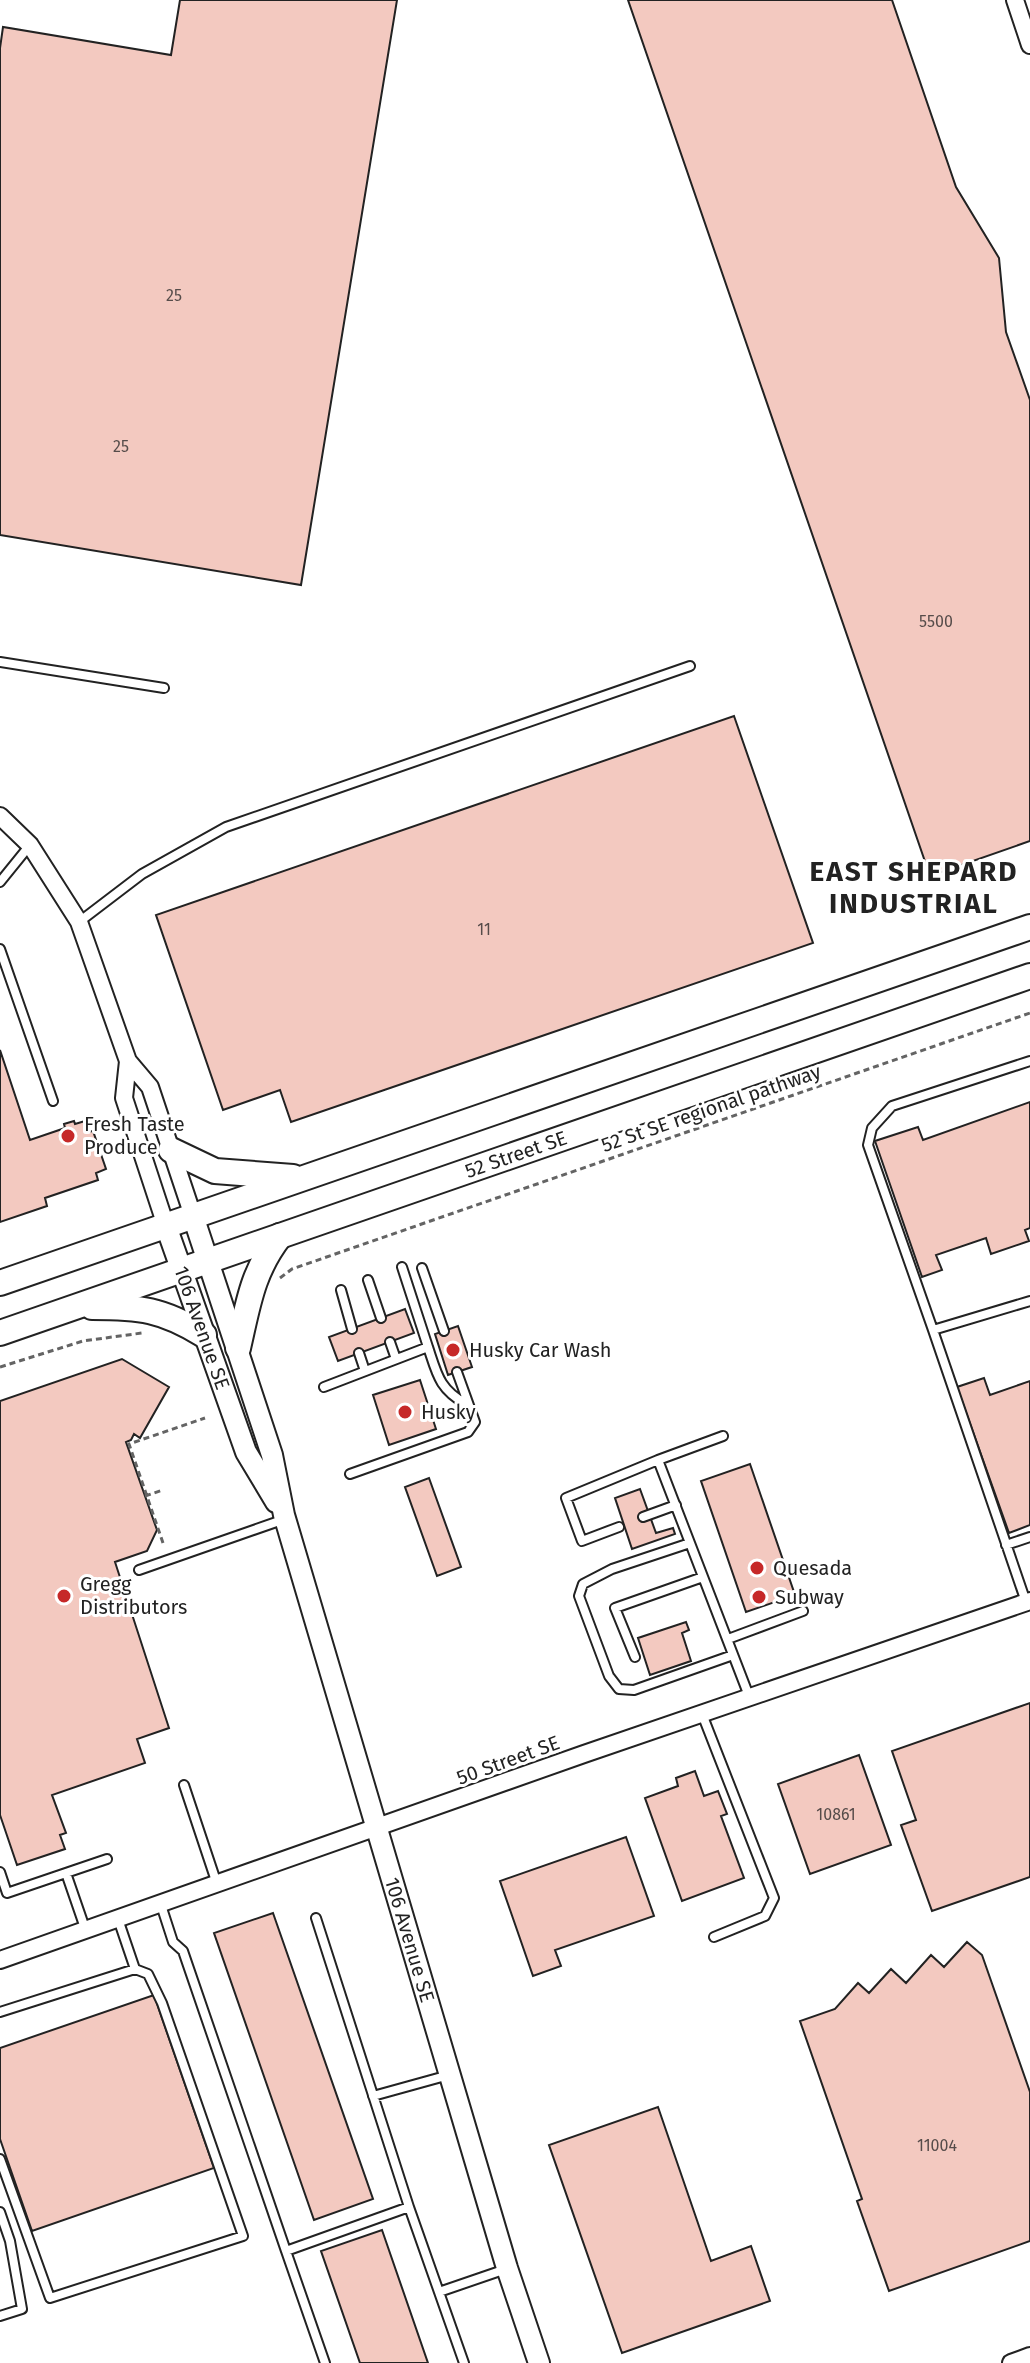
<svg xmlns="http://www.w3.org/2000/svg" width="1030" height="2363" viewBox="0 0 1030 2363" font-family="'Fira Sans',sans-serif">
	<rect width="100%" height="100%" fill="#fff"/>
	<path fill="#f3c9c0" stroke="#222" stroke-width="2" d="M180,0h217l-96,585 -301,-50v-487l3,-21 168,28z
		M628,0h264l64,187 43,71 7,74 24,68v441l-100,35z
		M734,716l79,227 -522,179 -11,-32 -57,20 -67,-195z
		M0,1050l30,90 35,-12 -1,-4 10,-3 1,3 10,-3 3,11 5,-1 13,38 -10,4 2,7 -53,18 2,8 -47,16z
		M1030,1102v126l-5,2 4,11 -38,13 -5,-16 -50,17 6,15 -20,7 -47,-136 43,-14 5,13z
		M405,1309l9,24 -76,28 -9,-24z
		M458,1326l14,41 -24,8 -13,-41z
		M122,1359l47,28 -29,51 -6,-4 -3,6 -5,2 31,88 -10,21 -32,11 54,166 -32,11 8,24 -93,32 14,38 -6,2 5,14 -48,16 -17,-50v-414z
		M984,1378l6,17 40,-14v144l-21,8 -52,-146z
		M420,1380l16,49 -47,16 -16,-50z
		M750,1464l45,131 -49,17 -45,-131z
		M429,1478l32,89 -24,9 -32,-89z
		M640,1489l16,44 17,-5 2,6 -43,15 -17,-51z
		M686,1622l3,8 -7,3 9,28 -41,14 -12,-37z
		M1030,1703v174l-98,34 -31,-86 15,-5 -24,-69z
		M859,1755l32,90 -81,29 -32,-90z
		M695,1771l9,25 14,-5 9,23 -6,2 23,62 -62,23 -37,-103 33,-12 -2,-8z
		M626,1837l28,79 -99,34 6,16 -28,10 -33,-95z
		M273,1913l100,286 -59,21 -100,-287z
		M967,1942l15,13 48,137v149l-141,50 -32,-90 5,-2 -62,-178 35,-12 23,-26 11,10 22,-24 15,14 25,-28 13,12z
		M154,1995l60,173 -182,63 -32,-92v-91z
		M658,2107l53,154 40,-15 19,55 -148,52 -73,-208z
		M382,2230l46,133h-68l-39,-112z"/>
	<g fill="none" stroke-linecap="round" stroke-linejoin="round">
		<g stroke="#222" stroke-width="12">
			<path id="service" d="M0,662l164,26
				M0,882l30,-37
				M79,922l63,-48 84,-47 464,-161
				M0,949l53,152
				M422,1268l22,63
				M368,1280l13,38
				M341,1290l11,39
				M933,1330l-65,-185 4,-17 20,-22 138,-45
				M390,1342l6,17
				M428,1347c9,27 11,42 38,57
				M359,1353l6,18
				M324,1387l104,-40 -26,-80
				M723,1436l-65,24 91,236
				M350,1474l118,-42 7,-10 -18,-50
				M643,1517l33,-12
				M619,1527l-37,14 -16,-43 92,-38
				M690,1543l-78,26 -29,15 -4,12 30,80 10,13 15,1 99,-35
				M1006,1545l24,-8
				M139,1570l146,-51
				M1026,1602l-93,-272 97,-29
				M728,1639l75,-28
				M635,1657l-20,-49 88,-31
				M702,1714l72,184 -9,18 -51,21
				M184,1785l33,99
				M0,1872l7,21 100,-34
				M66,1873l20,58
				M161,1905l12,37 10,9 103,300 123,-44 -93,-289
				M0,2012l135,-43 -17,-50
				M373,2096l76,-21
				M0,2159l50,139 193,-62 -81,-233 -14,-29 -13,-5
				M409,2207l55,156
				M0,2212l10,29 12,68 -22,7
				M286,2251l39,112
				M439,2292l67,-23"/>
		</g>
		<g stroke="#222" stroke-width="20">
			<path id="minor" d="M1015,0l15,45
				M0,816l30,29 49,77 49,139 22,26 43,129
				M128,1061l-4,37 42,128
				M0,1960l584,-206 446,-153
				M1011,2363l19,-7"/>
		</g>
		<g stroke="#222" stroke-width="24">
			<g id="tertiary">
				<path id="s1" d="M193,1216l79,239 12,60 223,753 32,95"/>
				<path id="s2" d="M166,1226l80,226 30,50"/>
			</g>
		</g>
		<g stroke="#222" stroke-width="28">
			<g id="secondary">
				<path d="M171,1150l44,21 78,6"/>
				<path d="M0,1283l1030,-356"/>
				<path d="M92,1307c48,0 70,2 112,28"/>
				<path id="s3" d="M0,1333l1030,-357"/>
				<path d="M238,1348c10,-43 14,-76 42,-112"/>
			</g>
		</g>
		<path stroke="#646464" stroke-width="3" stroke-dasharray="6 4" stroke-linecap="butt" d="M280,1278l12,-9 738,-256
			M0,1367l83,-26 59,-8
			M145,1496l18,-6
			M163,1543l-34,-99 76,-26"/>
		<use href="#service" stroke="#fff" stroke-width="8"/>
		<use href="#minor" stroke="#fff" stroke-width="16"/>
		<use href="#tertiary" stroke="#fff" stroke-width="20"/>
		<use href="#secondary" stroke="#fff" stroke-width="24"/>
	</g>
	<g fill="#c62828" stroke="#fff" stroke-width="3">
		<circle cx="68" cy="1136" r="8"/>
		<circle cx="453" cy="1350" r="8"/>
		<circle cx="405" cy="1412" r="8"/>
		<circle cx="757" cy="1568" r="8"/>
		<circle cx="64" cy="1596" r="8"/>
		<circle cx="759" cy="1597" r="8"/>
	</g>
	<g text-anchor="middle" stroke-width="6" stroke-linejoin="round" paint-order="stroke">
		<g font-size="16" fill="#564c4a">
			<text x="174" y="301">25</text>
			<text x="121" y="452">25</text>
			<text x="936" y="627">5500</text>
			<text x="484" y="935">11</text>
			<text x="836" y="1820">10861</text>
			<text x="937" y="2151">11004</text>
		</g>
		<g font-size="20" fill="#222" stroke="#fff">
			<text transform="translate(711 1108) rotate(-19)" y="7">52 St SE regional pathway</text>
			<text dy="7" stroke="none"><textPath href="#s3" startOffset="546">52 Street SE</textPath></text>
			<text dy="7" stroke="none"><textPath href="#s2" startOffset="108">106 Avenue SE</textPath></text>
			<text transform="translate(508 1760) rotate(-20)" y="7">50 Street SE</text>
			<text dy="7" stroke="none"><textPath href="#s1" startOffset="756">106 Avenue SE</textPath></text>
		</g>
		<g font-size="20" fill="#222" stroke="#fff" text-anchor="start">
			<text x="84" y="1131">Fresh Taste<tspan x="84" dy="23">Produce</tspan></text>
			<text x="469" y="1357">Husky Car Wash</text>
			<text x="421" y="1419">Husky</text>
			<text x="773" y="1575">Quesada</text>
			<text x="80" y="1591">Gregg<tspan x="80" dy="23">Distributors</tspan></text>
			<text x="775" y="1604">Subway</text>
		</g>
		<g font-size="28" font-weight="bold" letter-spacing="2" fill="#222" stroke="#fff">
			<text x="914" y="881">EAST SHEPARD<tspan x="914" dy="32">INDUSTRIAL</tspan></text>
		</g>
	</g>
</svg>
